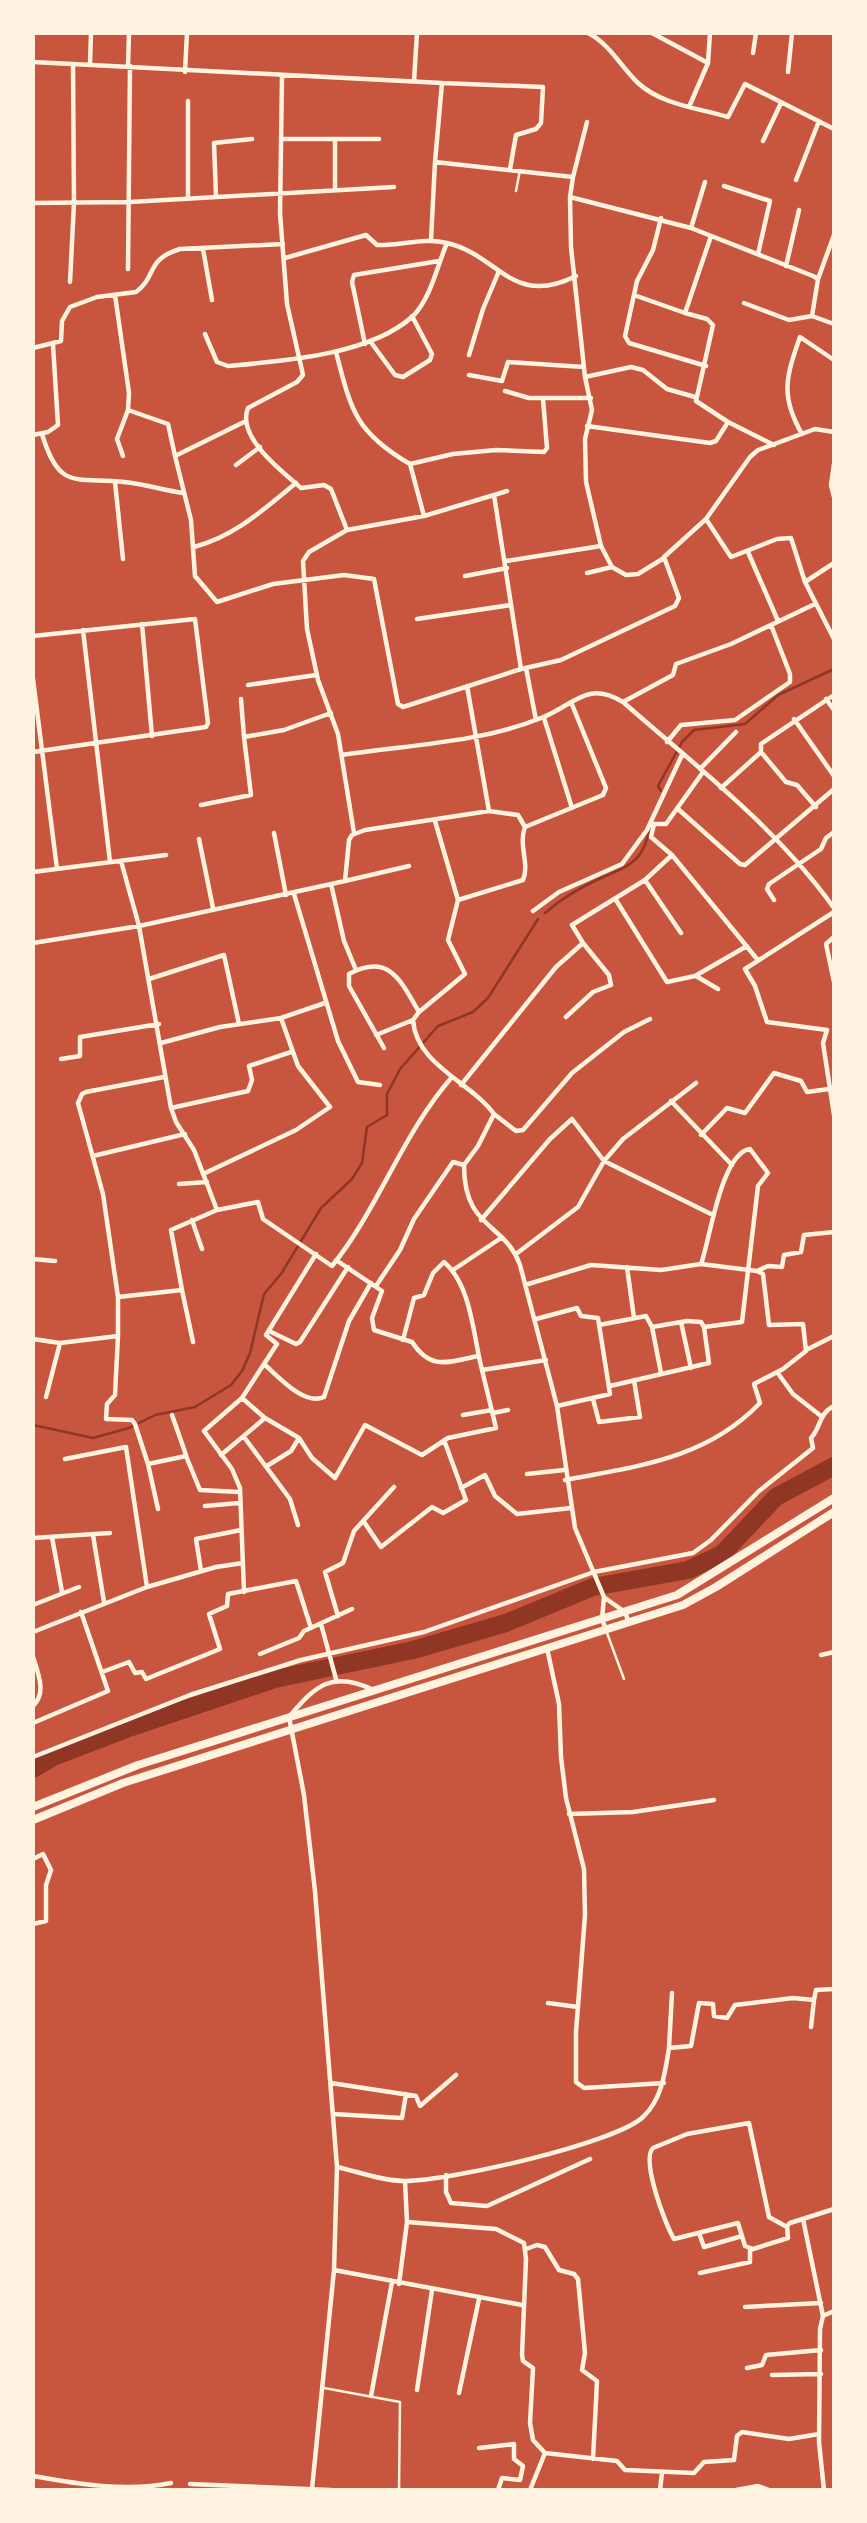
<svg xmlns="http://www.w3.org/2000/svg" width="867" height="2523" viewBox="0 0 867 2523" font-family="'DM Sans',sans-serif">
	<rect width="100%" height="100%" fill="#c8553d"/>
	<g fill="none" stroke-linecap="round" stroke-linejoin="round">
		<path stroke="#8f3625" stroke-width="2.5" d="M661,791l-3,-5 24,-44 12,-12 51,-6 33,-29 56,-26
			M545,913c16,-14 36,-26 56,-35 30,-13 42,-16 49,-51
			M33,1425l60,13 36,-10 26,-13 40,-8 36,-22 11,-14 8,-18 14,-59 17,-20 40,-66 31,-29 10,-16 5,-36 20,-12v-21l13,-25 38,-43 35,-14 15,-14 50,-79"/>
		<path stroke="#8f3625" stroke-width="18" d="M33,1769l20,-12 73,-28 149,-50 138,-29 93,-27 87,-36 95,-17 34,-16 54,-57 58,-31"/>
		<path stroke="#fff3e0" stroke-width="2.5" d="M516,191l4,-21
			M607,1633l17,46
			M324,2388l76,14 -1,88"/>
		<path stroke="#fff3e0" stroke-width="4.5" d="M588,33c23,12 32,33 50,50 24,22 60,25 90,34l17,-33 89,45
			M652,33l56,30
			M753,53l3,-20
			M33,62l409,21 -7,79 138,15 -3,20 121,31 122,48 5,3 -6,37 22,8
			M90,64l1,-31
			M128,66l1,-33
			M185,72l2,-39
			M788,72l4,-39
			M282,76l-2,137 7,91 16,71 -6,7 -49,26c-12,29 34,63 53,80l23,-3 7,4 16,41
			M414,81l3,-48
			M442,83l101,4 -2,36 -5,6 -20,6 -6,34
			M188,101v98
			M689,107l19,-44 2,-30
			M281,139h98
			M335,139v51
			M763,141l18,-38
			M573,177l14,-55
			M796,180l23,-59
			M724,186l46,15 -12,53
			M216,196l-2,-53 38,-4
			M570,197l1,50 14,130 7,33 -7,29 1,43 15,64 11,21 14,8 12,-1 26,-16
			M33,203l97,-1 264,-15
			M661,218l-8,32 -16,31 -12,55 4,7 77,23
			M691,228l14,-46
			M711,236l-26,77 22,6 6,6 -17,76 32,21 46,23
			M431,240l4,-78
			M203,249l9,51
			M285,258l81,-23 11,10c23,1 47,-8 70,-2 52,12 65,65 129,33
			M786,266l13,-56
			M128,269l2,-203
			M818,279l16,-44
			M70,282l4,-79 -1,-139
			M115,295l14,98 -1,17 -11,29 6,17
			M634,295l51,18
			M744,303l45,17 23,-4
			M205,334l12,28 11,4c55,-5 143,-11 185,-50 18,-18 24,-50 34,-73
			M370,341l25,34 8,2 27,-17 2,-6 -20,-38
			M365,344l-13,-62 2,-7 85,-14
			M33,348l28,-7 1,-20 8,-14 27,-10 39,-5c22,-17 9,-32 44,-43l103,-5
			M336,352c15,58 19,80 74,112l14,52
			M469,355l14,-46 16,-38
			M469,375l33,6 6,-19 76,5
			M585,377l46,-10 12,3 24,19 28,8
			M505,391l24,7h62
			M128,410l40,14 7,32
			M246,421l-71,35 16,64 4,56 22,26 56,-18 71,-9 30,4 24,125 5,3 118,-38 40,-9 114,-54 4,-8 -15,-41 42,-38 44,-62 8,-7 57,-21 19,3
			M587,426l123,17 6,-2 12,-19
			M42,434c17,57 33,43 82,48 20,2 39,8 59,11
			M802,434c-22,-38 -16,-57 -2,-97l34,23
			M33,435l15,-3 10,-7 -5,-80
			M410,464l43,-10 43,-4 48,2 3,-4 -4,-49
			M834,464l-3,21 3,12
			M236,465l24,-18
			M115,482l8,77
			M494,495l13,-4
			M706,519l25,38 46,-18 14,-1 14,44 29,57
			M194,547c41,-11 69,-37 102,-64
			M748,552l30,69
			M506,561l95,-15
			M587,573l25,-6
			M465,576l42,-8
			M805,582l29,-19
			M417,619l94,-14
			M142,624l10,112
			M83,630l27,232
			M33,636l162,-17 13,104 -2,4 -173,25
			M526,668l10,52
			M33,679l24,190
			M248,685l68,-10
			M467,686l22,125
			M241,699l3,38
			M826,699l8,11
			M623,702l50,-27 3,-11 55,-20 84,-40
			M544,718l28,90
			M794,719l40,57
			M667,742l14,-17 54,-5 55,-38v-8l-19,-49
			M761,752l25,30 11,3 19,22
			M342,755c64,-10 138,-12 199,-37 34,-13 45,-38 82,-16 73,64 154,126 211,206
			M700,769l36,-37
			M721,788l40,-36v-8l73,-49
			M201,805l50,-10 -7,-58 40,-7 47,-17
			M678,809l62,55 5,1 89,-76
			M435,821l23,79 -10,40 17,34 -46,38 -6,8c3,45 58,62 81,94l-16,32 -14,19c0,65 40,56 56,100l37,141 18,122 29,69 -2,22 4,11
			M274,833l12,62
			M354,833l-16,-99 -20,-54 -11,-51 -4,-68 6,-9 38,-22 77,-14 70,-21 27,174
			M199,839l14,69
			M672,855l85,104
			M121,861l18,65 32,182 5,14 18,28 23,60
			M33,872l133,-17
			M645,880l36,53
			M345,881l64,-15
			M331,884l13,57 12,29
			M294,894l44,147 20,41 22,3
			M458,900l65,-20c7,-16 -5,-35 2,-53
			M616,900l51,82 28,-6 52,-30
			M774,900l-7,-11 2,-5 52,-35 5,-11 8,-6
			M533,911l26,-19 63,-28 25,-34 35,-75
			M834,937l-8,7 8,38
			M33,943l106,-17 206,-45 4,-41 3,-5 13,-5 124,-19 29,4 7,12 78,-32 3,-7 -35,-86
			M696,976l22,13
			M149,979l75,-24 15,69
			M566,1017l27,-25 18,-7 -2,-10 -26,-32
			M281,1018l44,-15
			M827,1030l-60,-8 -12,-36 -10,-17 89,-57
			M827,1030l-4,13 11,72
			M376,1035l37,-15
			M161,1043l59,-16 61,-9 17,48 32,41 -34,23 -93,44
			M384,1048l-35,-62v-12c41,-22 52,8 70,38
			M61,1059l19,-3v-19l79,-13
			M461,1085l95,-118 27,-24 -11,-18 73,-45 27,-25 -21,-18 3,-13h12l37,-52
			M671,1101l61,64
			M171,1108l77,-17 4,-11 -3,-14 42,-14
			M494,1114l22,17 7,-1 49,-57 52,-41 26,-13
			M701,1135l26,-27 18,5 29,-40 27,8 6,11 22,-3
			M93,1156l92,-22
			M179,1184l28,-2
			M192,1220l10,29
			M481,1220l69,-81 22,-20 32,42 109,54
			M516,1254l62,-47 26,-46 19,-22 73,-56
			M33,1259l22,2
			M336,1260l46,31 -10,27 2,12 38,12c19,29 36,20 66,14
			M627,1267l7,51
			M453,1270l48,-32
			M757,1271l11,-5 14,1 2,-12 17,-3 3,-17 30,-3
			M525,1285l66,-20 70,5 40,-6 56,7 6,3 6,51 34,-1 3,27 -23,18 -29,15 6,19c-54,56 -121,63 -195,77
			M376,1286l24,-36 14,-31 39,-57 11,3
			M182,1290l11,52
			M118,1297l-15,-103 -25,-91 4,-9 4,-2 78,-15
			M536,1319l41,-11 4,8 17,2 12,76 -53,12
			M681,1322l10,46
			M599,1325l47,-9 6,11 35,-6 14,1 3,5 38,-5 16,-136 10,-13 -18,-24c-29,4 -40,91 -49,115
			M652,1327l9,46
			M269,1331l27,13 4,-2 48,-75
			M118,1336l-3,59 -8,9 -1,15 26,1 3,4 13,40 10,45
			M33,1339l27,4 58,-7v-39l64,-7 -11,-60 46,-20 41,-8 5,17 69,47c47,-58 70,-132 120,-189
			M403,1340l11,-42 10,-3 9,-22 11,-11c28,24 29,74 38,108l64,-10
			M806,1350l28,-14
			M264,1364c15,13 40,42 60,33l25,-76 22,-38
			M777,1372l16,22 28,22
			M610,1386l99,-23 -5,-36
			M46,1397l14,-54
			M242,1398l23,20 34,20 13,20 23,20 30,-53 57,30 26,-17 48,-10 -14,-58
			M593,1399l6,23 41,-5 -6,-37
			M493,1413l15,-3
			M172,1415l14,40
			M463,1415l29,-5
			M244,1437l46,62 8,26
			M221,1455l44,-37
			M65,1459l61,-12 21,140
			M148,1464l38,-8 14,34 39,2
			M267,1466l24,-15 8,-13
			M527,1474l37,-4
			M461,1488l24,-13 10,21 22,18 54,-6
			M205,1506l34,-3
			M364,1522l17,25 51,-40 11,6 23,-13 -22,-60
			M93,1535l11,67
			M52,1537l10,55
			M33,1538l77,-5
			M201,1571l-5,-32 45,-9
			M244,1592l-4,-104 -8,-19 -28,-38 38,-33 35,-54 -11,-9 50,-81
			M605,1598l20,14 4,11
			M33,1605l46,-18
			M338,1616l-13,-44 18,-9 11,-32 40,-44
			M321,1624l15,55
			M33,1632l114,-45 69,-20 27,-4
			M547,1648l12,56 2,53 5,41 18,71 1,46 -9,117v50l8,6 80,-5
			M260,1654l39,-16 5,-7 48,-22
			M821,1655l13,-3
			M33,1657c5,16 14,36 0,49
			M102,1672l27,-10 6,11 7,-1 4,7 74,-30 -11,-35 18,-8 1,-12 68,-13 15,47
			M33,1723l75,-32 -27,-79
			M33,1757l157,-62 111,-35 123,-28 170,-60 99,-19 18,-13 48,-49 54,-43 -2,-10c10,-11 8,-25 23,-32
			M569,1814l64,-2 81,-12
			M33,1859l10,-5 8,16 -5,15v36l-13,3
			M548,2003l30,4
			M811,2027l3,-27
			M669,2048l3,-55
			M331,2083l85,13 4,10 36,-31
			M333,2114l69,4 4,-24
			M337,2167c22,5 46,14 68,14 43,0 209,-37 238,-64 19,-18 22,-44 26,-69l22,-2 8,-43 14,1 1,12 13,2 8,-13 58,-7 21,2 2,-10 18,-1
			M446,2175v17l5,11 36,3 103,-47
			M803,2219l20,97
			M407,2222l89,7 28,14 2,16 -4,96 1,6 10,7 -3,55 3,17 12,13 72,8 8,9 69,3 10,-11 30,-2 3,-24 5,-4 47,7 30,-5
			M699,2233l5,14 38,-11
			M526,2249l11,-4 8,2 14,23 15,4 4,5 7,74 -3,17 15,11 -4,78
			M753,2249l-8,-3 -7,-23 -64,16c-9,-15 -33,-79 -21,-91l34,-14 62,-11 20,94 18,10
			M334,2270l188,35
			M700,2273l50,-11v-12l38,-12 -1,-12 3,-3 44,-14
			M399,2284l8,-62 -2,-41
			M745,2307l76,-4
			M747,2368l15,-3 4,-10 55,-5
			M772,2375l49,-1
			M417,2390l15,-100
			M459,2393l20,-94
			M371,2396l21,-114
			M479,2448l35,-4v15l9,7 -3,14 -18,-2 -4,12
			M33,2476c44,8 94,16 138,7
			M190,2484l141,6
			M312,2489l22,-219 3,-103 -22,-276 -11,-96 -15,-78c27,-32 43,-47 85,-27
			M530,2490l15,-37
			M660,2490l2,-17
			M736,2490l22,-4 11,4
			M824,2490l-5,-48 1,-113 3,-13 11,-5"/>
		<path stroke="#fff3e0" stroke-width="8" d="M33,1807l105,-42 539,-170 157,-97
			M33,1820l90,-37 560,-178 33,-18 118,-75"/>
	</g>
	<rect width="867" height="2523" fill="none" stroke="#fff3e0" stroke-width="70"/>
</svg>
